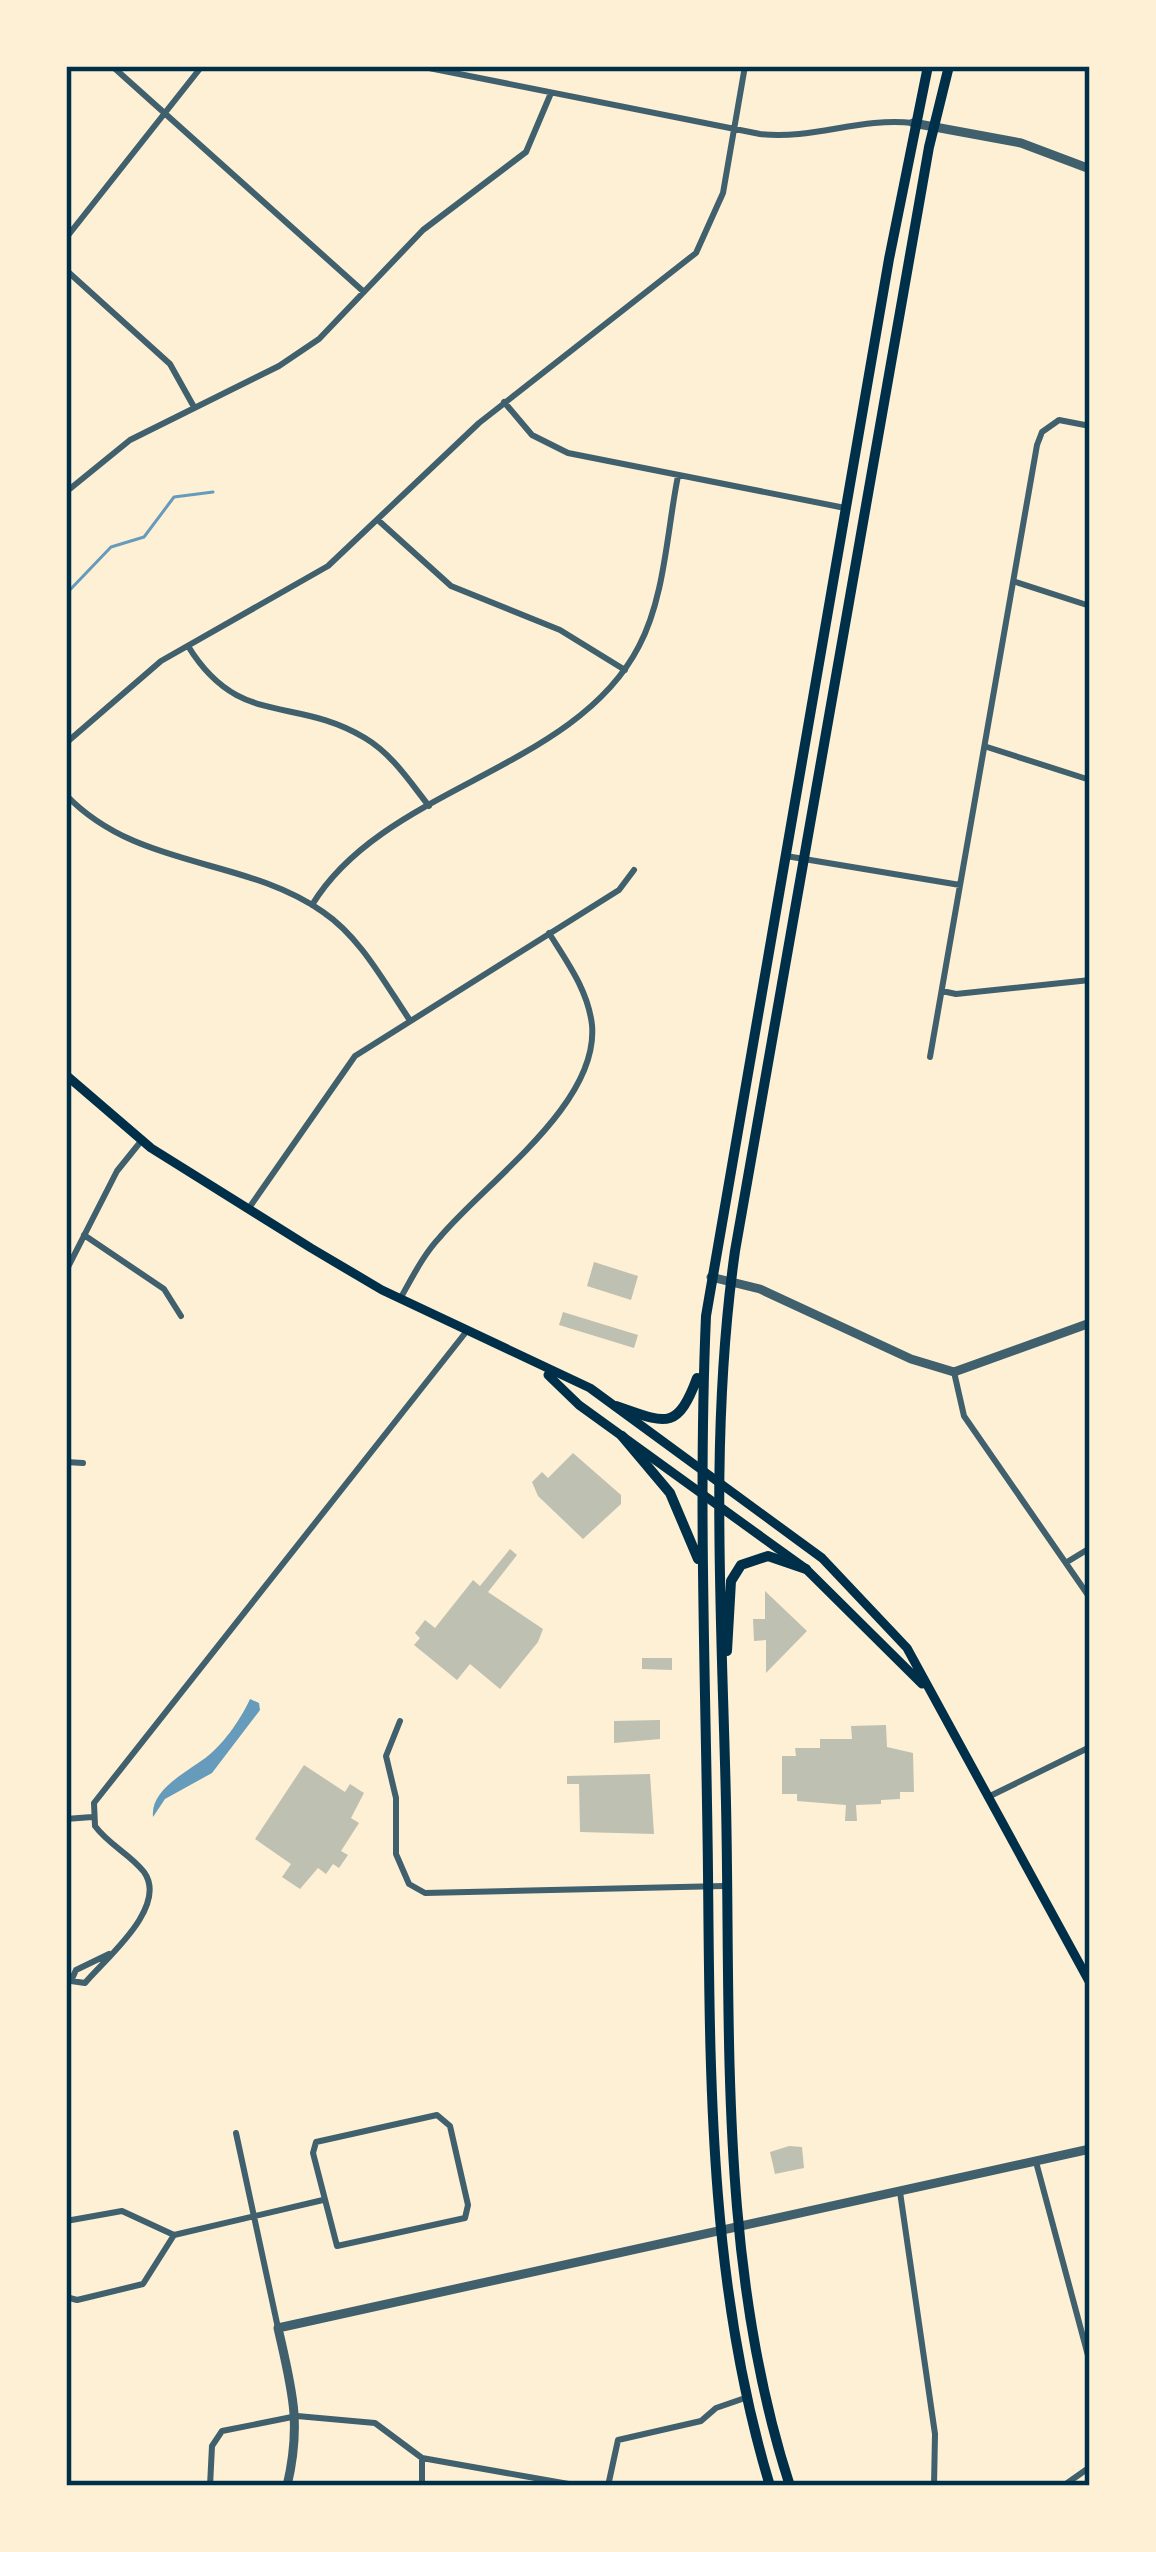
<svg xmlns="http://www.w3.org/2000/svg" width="1156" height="2552" viewBox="0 0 1156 2552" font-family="Arial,sans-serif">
	<rect width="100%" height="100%" fill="#fdf0d5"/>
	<path fill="#669bbc" d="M250,1699l9,4 1,7 -48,63 -47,26 -12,18c-3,-29 37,-46 56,-62 16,-13 33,-38 41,-56z"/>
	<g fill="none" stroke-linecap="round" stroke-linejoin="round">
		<path stroke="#669bbc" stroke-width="3" d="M66,594l45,-47 33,-10 30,-40 39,-5"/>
	</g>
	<path fill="#bec0b2" d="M594,1262l44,14 -7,24 -44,-14z
		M563,1312l75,23 -4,13 -75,-23z
		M573,1453l48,42v9l-38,35 -45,-43 -6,-14 10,-10 6,6z
		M510,1549l7,6 -29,37 55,37 -5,13 -38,47 -30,-25 -13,16 -43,-35 6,-7 -5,-5 10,-13 10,8 38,-48 7,6z
		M765,1591l42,40 -41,42v-33l-12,1 -1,-22h12z
		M642,1658h30v12l-30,-1z
		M660,1720v19l-46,4v-22z
		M886,1725l1,22 26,6 1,39h-14v7l-19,1v4l-25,1 1,16h-12l1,-16 -49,-4v-7h-15v-38h14l-1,-8h25v-9h32l-1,-13z
		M304,1765l41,27 5,-8 14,9 -13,25 8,5 -18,28 7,4 -9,13 -6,-4 -7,10 -8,-6 -18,21 -18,-12 9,-13 -36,-25z
		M650,1774l4,60 -74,-2 -1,-48h-12v-8z
		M789,2146l13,1 2,21 -29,6 -5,-22z"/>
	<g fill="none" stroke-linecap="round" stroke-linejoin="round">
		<path stroke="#3f606c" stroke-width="6" d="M112,66l252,226
			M419,66l341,68c53,6 100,-17 153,-11
			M66,238l136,-172
			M66,270l104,94 24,43
			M504,402l28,33 36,18 277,55
			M66,492l64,-52 149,-74 40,-27 104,-109 103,-78 25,-59
			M379,521l72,65 109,44 65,40
			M1016,582l74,24
			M188,646c51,83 106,49 177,92 27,16 45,44 64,68
			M66,743l95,-82 167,-95 151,-143 217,-170 27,-60 22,-127
			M987,747l103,33
			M66,795c72,75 177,61 257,117 37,25 61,70 86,107
			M786,856l174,29
			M312,905c72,-119 263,-134 327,-259 26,-49 28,-116 39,-170
			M942,991l14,3 134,-14
			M930,1057l107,-612 5,-13 17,-12 31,6
			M249,1208l106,-152 264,-166 15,-20
			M84,1235l80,54 17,27
			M66,1271l51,-100 25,-31
			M400,1299c12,-21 23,-44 40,-62 47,-56 159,-133 152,-212 -4,-35 -25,-63 -43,-92
			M954,1372l10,44 126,182
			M66,1462l17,1
			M1067,1562l23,-14
			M400,1721l-14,35 10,42v56l13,30 16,9 299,-7
			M988,1797l102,-50
			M66,1819l26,-2
			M109,1954l-33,16 -5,11 14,2c20,-24 84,-76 59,-111 -14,-18 -35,-27 -49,-46l-1,-23 372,-471
			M437,2115l13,11 18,79 -3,13 -128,28 -24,-93 3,-11z
			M236,2133l42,195
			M1036,2162l54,201
			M900,2192l35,242 -1,52
			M66,2221l56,-10 52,24 149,-35
			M66,2297l11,3 66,-16 31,-49
			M422,2458l158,28
			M210,2486l2,-40 10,-15 75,-15 78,7 47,35v28
			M608,2486l10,-46 83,-19 15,-13 29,-10
			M1063,2486l27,-19"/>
		<path stroke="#3f606c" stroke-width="9" d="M913,123l108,20 69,26
			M711,1277l49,12 151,70 43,13 136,-49
			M287,2486c15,-63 5,-96 -9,-158l812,-179"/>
		<path stroke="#003049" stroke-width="9" d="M66,1075l85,73 160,100 71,42 208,98 232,170 85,90 183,335
			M548,1375l31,30 227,164 116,115"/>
		<path stroke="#003049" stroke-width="10" d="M616,1406c49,17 61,26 81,-28
			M622,1436l48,57 28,66
			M727,1651l4,-70 10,-16 27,-9 38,13
			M770,2486c-61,-201 -60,-406 -62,-614 -2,-186 -10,-370 -2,-556l183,-1057 39,-193
			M790,2486c-72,-221 -59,-453 -64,-683 -4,-183 -17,-369 9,-552l194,-1104 20,-81"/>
	</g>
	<rect width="1156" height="2552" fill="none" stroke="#fdf0d5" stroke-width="138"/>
	<rect x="69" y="69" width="1018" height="2414" fill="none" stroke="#003049" stroke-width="4.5"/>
</svg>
